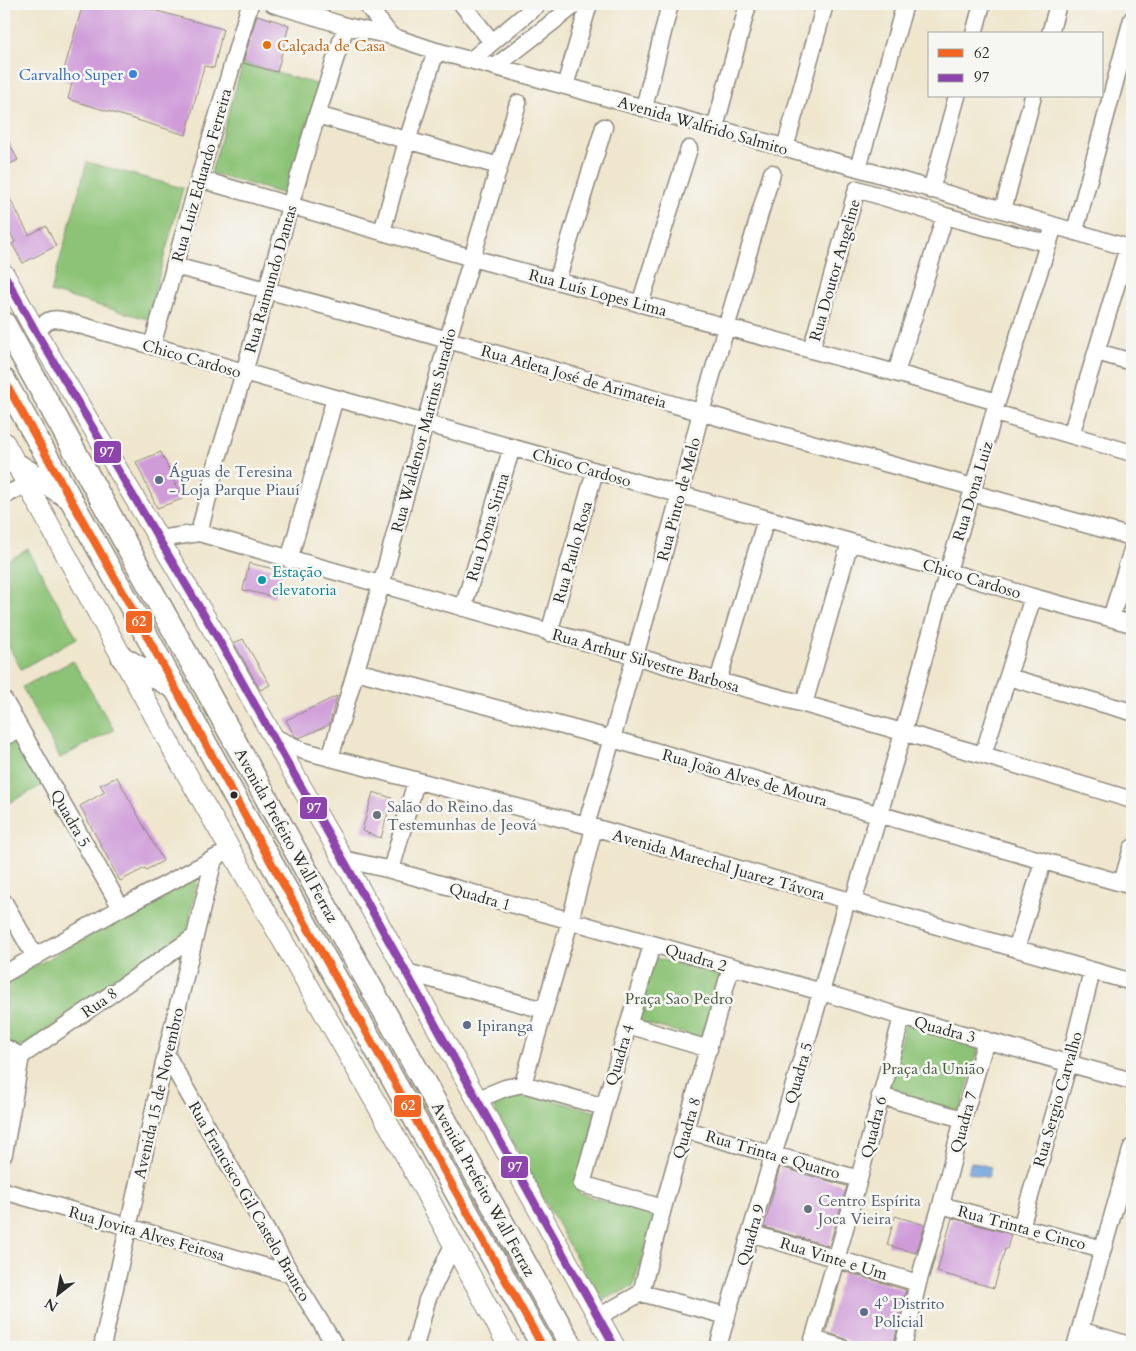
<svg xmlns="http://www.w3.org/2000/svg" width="1136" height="1351" viewBox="0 0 1136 1351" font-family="Cardo,serif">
	<rect width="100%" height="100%" fill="#f6f6f2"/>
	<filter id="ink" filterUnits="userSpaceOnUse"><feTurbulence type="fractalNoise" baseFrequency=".02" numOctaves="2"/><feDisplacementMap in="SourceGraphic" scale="10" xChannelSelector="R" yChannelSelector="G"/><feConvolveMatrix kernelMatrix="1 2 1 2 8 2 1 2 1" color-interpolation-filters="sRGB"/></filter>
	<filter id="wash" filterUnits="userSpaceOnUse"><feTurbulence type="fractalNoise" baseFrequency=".0096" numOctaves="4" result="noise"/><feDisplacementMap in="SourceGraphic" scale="20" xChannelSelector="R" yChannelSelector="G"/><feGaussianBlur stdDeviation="1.12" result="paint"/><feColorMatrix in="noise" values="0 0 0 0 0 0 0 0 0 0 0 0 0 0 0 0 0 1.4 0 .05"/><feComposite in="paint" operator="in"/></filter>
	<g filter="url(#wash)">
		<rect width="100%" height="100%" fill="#efe6cd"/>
		<path fill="#8cc376" stroke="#5c7750" d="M243,63l76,22 -31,110 -77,-22z
			M87,162l96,26 -36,131 -96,-27z
			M28,549l49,89 -56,31 -17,-31v-75z
			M73,661l41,69 -54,28 -38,-71z
			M18,739l26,45 -40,22v-59z
			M198,876l-12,62 -182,121v-76z
			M652,957l70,19 -17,63 -70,-18z
			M906,1021l75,21 -22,72 -73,-21z
			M521,1092l76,20 -19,81 76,23 -21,71 -33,14 -110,-200z"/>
		<path fill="#70a2db" stroke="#4e6683" d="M971,1162l20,5 -3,11 -20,-6z"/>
		<g id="blocks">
			<path fill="#cf9cd9" d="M83,4h48l92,25 -9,39 -10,-2 -18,69 -118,-36 4,-16 -11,-3z
				M257,15l32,10 -12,47 -34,-9z
				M4,133l14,27 -14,7z
				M4,187l25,48 17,-9 10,20 -33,17 -11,-19 3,-2 -11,-21z
				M161,452l21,47 -25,9 -21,-46z
				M249,563l33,8 -7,26 -32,-7z
				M243,639l27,46 -10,5 -26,-47z
				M337,696l-8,29 -30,13 -5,-3 -8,-15z
				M117,777l46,84 -17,9 -1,-2 -25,13 -40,-75 25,-14 -5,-7z
				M373,792l19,6 -11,40 -19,-7z
				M780,1167l67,19 -18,60 -65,-19z
				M895,1216l30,9 -9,28 -29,-8z
				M952,1218l59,16 -4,15h-2l-11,39 -57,-16z
				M843,1271l63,19 -13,57h-38l-5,-1 -2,-5 -5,-3 -17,-6z"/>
		</g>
	</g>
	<g filter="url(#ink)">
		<use href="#blocks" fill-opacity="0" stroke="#8d887c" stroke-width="1"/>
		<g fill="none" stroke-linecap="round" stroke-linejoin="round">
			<g stroke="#8d887c" stroke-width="19">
				<path id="minor" d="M273,4l73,22 45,10 45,15 90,24 332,93 145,42 129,39
					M366,4l25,32
					M462,4l30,38
					M974,34l8,-30
					M1050,34l8,-30
					M471,60l67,-56
					M496,66l80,-62
					M565,86l24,-82
					M644,108l26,-104
					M317,115l182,51
					M715,128l33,-124
					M785,148l40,-144
					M858,168l47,-164
					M199,179l273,79 424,115 101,29
					M931,190l26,-94
					M1003,210l30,-114
					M1075,231l57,-212
					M382,232l25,-91 29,-90
					M174,266c177,45 351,96 526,146 90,26 182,50 273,75
					M557,281l47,-154
					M640,304l49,-155
					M36,332c9,-9 12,-15 26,-12l273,78 515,144 183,55 99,27
					M152,346l47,-167 51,-175
					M811,350l46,-161 88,27 104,28
					M1097,352l35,10
					M896,373l49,-157
					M995,413l137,40
					M1071,435l57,-188
					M972,493l160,44
					M4,496l23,-12
					M199,533l19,-75 26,-85 46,-167 27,-91 29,-89
					M159,539l40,-6 436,123 83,25 86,23 179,51 149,45
					M289,560l46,-162
					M463,608l49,-161
					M1111,618l21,-68
					M549,633l46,-162
					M356,671l256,68 520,147
					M1008,677l124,35
					M718,681l48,-162
					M4,700l117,208
					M804,704l46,-162
					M272,736l32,15 282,74 546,157
					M4,737l16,-8
					M983,755l50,-158
					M330,758l51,-173 67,-246 70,-236
					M586,825l26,-86 68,-245 21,-82 71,-239
					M343,859l48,11 431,122 80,25 230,64
					M391,870l25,-89
					M1122,883l10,-35
					M4,902l31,55
					M853,902l50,-169 45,-162 24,-78 25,-91 57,-176
					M652,945l-48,162 -22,77 81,24
					M1016,949l27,-87
					M406,972l138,38
					M4,974l117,-66 98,-52
					M628,1025l81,24
					M4,1047l17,9 -17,98
					M166,1054l125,220 45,73
					M4,1068l190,-131
					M523,1084l47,-163 24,-93
					M880,1096l83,23
					M476,1100l29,-12 18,-4 81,23
					M686,1130l173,49
					M4,1191l287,83
					M941,1205l162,44
					M1021,1227l48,-164 23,-92
					M750,1233l168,50
					M641,1293l22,-85 68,-241
					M598,1317l43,-24 86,23
					M1080,1330l52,16
					M813,1339l27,8
					M102,1347l64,-293 48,-195
					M415,1347l12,-47 26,-55
					M718,1347c41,-149 88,-297 129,-447
					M811,1347l48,-168 43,-162
					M903,1347l15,-64 23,-78 22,-86 23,-79
					M1075,1347l57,-200"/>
			</g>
			<g stroke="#8d887c" stroke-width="22">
				<path id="major" d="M4,274l32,58 181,305 70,125 56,97 272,488
					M4,442l173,315 218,379 114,211"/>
			</g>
			<g stroke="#8d887c" stroke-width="25">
				<path id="highway" d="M4,323l345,625 223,399
					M4,380l121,216 124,227 294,524
					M16,464l52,33
					M123,658l53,31"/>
			</g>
			<use href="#minor" stroke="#fff" stroke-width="16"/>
			<use href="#major" stroke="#fff" stroke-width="20"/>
			<use href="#highway" stroke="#fff" stroke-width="22"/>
			<g stroke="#f6f6f2" stroke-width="11">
				<path id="bus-1" d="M4,380l121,216 124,227 294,524"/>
			</g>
			<g stroke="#f6f6f2" stroke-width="11">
				<path id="bus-2" d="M4,274l32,58 181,305 70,125 56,97 272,488"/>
			</g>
			<use href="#bus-1" stroke="#f26522" stroke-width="8"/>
			<use href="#bus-2" stroke="#8e44ad" stroke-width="8"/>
		</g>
	</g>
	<circle fill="#e8710a" stroke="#f6f6f2" stroke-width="2" cx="267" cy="45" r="5"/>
	<circle fill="#3f7fe0" stroke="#f6f6f2" stroke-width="2" cx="133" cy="74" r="5"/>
	<g fill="#5c6f8a" stroke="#f6f6f2" stroke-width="2">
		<circle cx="159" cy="480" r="5"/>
		<circle cx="467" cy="1025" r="5"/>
		<circle cx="864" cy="1312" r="5"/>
	</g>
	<circle fill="#0f9aa8" stroke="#f6f6f2" stroke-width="2" cx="262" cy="580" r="5"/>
	<circle fill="#2b2b2b" stroke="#f6f6f2" stroke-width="2" cx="234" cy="795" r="4.5"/>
	<g fill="#6b7280" stroke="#f6f6f2" stroke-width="2">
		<circle cx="377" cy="815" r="5"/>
		<circle cx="808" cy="1209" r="5"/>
	</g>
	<g text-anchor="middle" stroke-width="5" stroke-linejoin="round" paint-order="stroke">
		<g font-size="16" fill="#c56008" stroke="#f6f6f2" text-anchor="start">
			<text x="277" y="51">Calçada de Casa</text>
		</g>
		<g font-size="16" fill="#366cbe" stroke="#f6f6f2" text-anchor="end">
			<text x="123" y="80">Carvalho Super</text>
		</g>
		<g font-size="16" fill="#2b2b2b" stroke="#f6f6f2">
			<text transform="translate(703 125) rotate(16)" y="6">Avenida Walfrido Salmito</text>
			<text transform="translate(201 175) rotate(-74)" y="6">Rua Luiz Eduardo Ferreira</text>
			<text transform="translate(834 270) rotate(-74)" y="6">Rua Doutor Angeline</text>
			<text transform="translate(270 279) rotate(-74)" y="6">Rua Raimundo Dantas</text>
			<text transform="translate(598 292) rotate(15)" y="6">Rua Luís Lopes Lima</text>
			<text transform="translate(192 358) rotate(16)" y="6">Chico Cardoso</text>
			<text transform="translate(574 376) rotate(16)" y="6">Rua Atleta José de Arimateia</text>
			<text transform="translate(423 430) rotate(-75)" y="6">Rua Waldenor Martins Suradio</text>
			<text transform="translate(582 467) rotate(16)" y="6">Chico Cardoso</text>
			<text transform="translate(972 491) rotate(-73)" y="6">Rua Dona Luiz</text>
			<text transform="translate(678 499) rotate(-75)" y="6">Rua Pinto de Melo</text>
			<text transform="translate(487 527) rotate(-73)" y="6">Rua Dona Sirina</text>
			<text transform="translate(572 552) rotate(-74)" y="6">Rua Paulo Rosa</text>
			<text transform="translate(972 578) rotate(17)" y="6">Chico Cardoso</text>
			<text transform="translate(646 660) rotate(16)" y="6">Rua Arthur Silvestre Barbosa</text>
			<text transform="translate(745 777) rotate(16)" y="6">Rua João Alves de Moura</text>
			<text transform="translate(71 818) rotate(60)" y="6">Quadra 5</text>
			<text transform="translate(287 835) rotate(61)" y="6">Avenida Prefeito Wall Ferraz</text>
			<text transform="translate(719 864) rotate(16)" y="6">Avenida Marechal Juarez Távora</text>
			<text transform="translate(480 896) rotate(16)" y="6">Quadra 1</text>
			<text transform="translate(696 957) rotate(16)" y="6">Quadra 2</text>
			<text transform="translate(99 1002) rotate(-35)" y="6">Rua 8</text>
			<text transform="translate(945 1029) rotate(15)" y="6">Quadra 3</text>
			<text transform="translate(619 1055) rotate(-73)" y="6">Quadra 4</text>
			<text transform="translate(798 1073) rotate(-74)" y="6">Quadra 5</text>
			<text transform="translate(158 1093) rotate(-77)" y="6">Avenida 15 de Novembro</text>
			<text transform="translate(1057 1099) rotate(-74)" y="6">Rua Sergio Carvalho</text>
			<text transform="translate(963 1122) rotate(-75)" y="6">Quadra 7</text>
			<text transform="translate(873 1127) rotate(-76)" y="6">Quadra 6</text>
			<text transform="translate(686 1128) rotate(-74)" y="6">Quadra 8</text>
			<text transform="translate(773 1154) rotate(16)" y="6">Rua Trinta e Quatro</text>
			<text transform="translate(484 1189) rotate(61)" y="6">Avenida Prefeito Wall Ferraz</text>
			<text transform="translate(250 1201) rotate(60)" y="6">Rua Francisco Gil Castelo Branco</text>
			<text transform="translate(1022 1227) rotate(15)" y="6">Rua Trinta e Cinco</text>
			<text transform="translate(147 1233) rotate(16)" y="6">Rua Jovita Alves Feitosa</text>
			<text transform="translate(750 1235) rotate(-74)" y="6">Quadra 9</text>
			<text transform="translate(834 1258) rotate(17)" y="6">Rua Vinte e Um</text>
		</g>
		<g font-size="16" fill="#4e5e75" stroke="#f6f6f2" text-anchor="start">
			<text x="169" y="477">Águas de Teresina<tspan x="169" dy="18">- Loja Parque Piauí</tspan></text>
			<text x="477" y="1031">Ipiranga</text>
			<text x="874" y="1309">4º Distrito<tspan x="874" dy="18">Policial</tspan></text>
		</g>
		<g font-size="16" fill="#0d838f" stroke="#f6f6f2" text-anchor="start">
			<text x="272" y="577">Estação<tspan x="272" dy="18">elevatoria</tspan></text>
		</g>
		<g font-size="16" fill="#5b616d" stroke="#f6f6f2" text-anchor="start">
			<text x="387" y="812">Salão do Reino das<tspan x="387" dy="18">Testemunhas de Jeová</tspan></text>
			<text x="818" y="1206">Centro Espírita<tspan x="818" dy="18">Joca Vieira</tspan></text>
		</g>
		<g font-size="16" fill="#485942" stroke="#f6f6f2">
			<text x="679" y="1004">Praça Sao Pedro</text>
			<text x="933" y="1074">Praça da União</text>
		</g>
	</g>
	<g stroke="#f6f6f2" stroke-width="2">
		<rect x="93" y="440" width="29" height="24" rx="5" fill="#8e44ad"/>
		<rect x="125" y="610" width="28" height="24" rx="5" fill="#f26522"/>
		<rect x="299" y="796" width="29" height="24" rx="5" fill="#8e44ad"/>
		<rect x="393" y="1094" width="29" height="24" rx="5" fill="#f26522"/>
		<rect x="500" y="1155" width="29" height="24" rx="5" fill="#8e44ad"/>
	</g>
	<g font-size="14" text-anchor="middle" font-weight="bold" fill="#fff">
		<text x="107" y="457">97</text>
		<text x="139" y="626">62</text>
		<text x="314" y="813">97</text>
		<text x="408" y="1110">62</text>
		<text x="515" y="1172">97</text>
	</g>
	<rect width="1136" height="1351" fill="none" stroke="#f6f6f2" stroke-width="20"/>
	<rect x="928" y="32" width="175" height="65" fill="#f6f6f2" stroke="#a5a5a2"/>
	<rect x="938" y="49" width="25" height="8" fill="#f26522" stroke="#a5a5a2"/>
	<text x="974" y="58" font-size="15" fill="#2b2b2b">62</text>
	<rect x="938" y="74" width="25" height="8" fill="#8e44ad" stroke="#a5a5a2"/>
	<text x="974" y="82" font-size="15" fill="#2b2b2b">97</text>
	<g transform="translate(58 1294) rotate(211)" stroke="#f6f6f2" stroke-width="4" paint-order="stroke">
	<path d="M0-4L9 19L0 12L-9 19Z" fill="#2b2b2b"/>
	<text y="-8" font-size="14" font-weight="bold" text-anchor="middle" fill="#2b2b2b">N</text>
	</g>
</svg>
